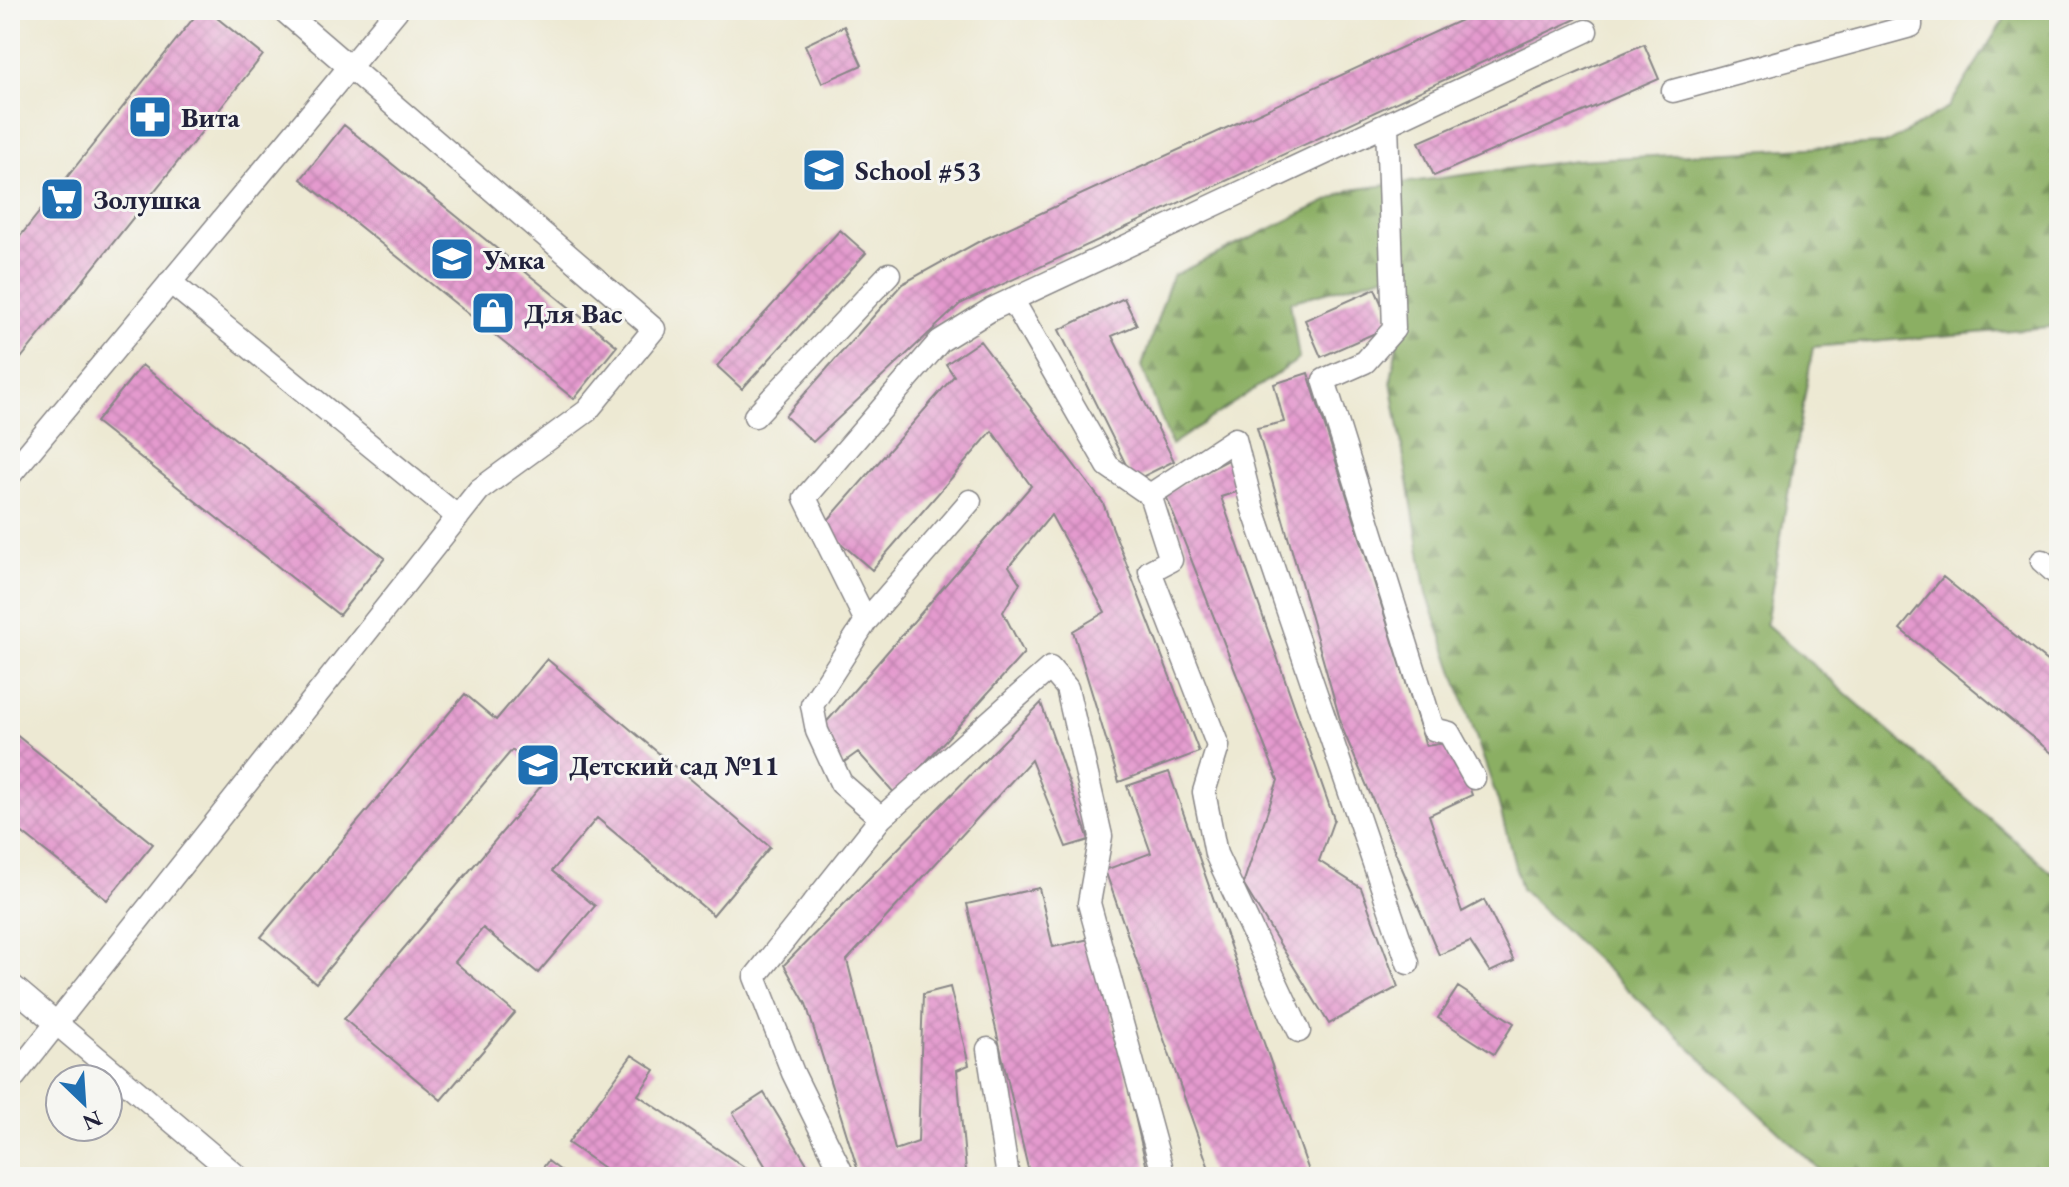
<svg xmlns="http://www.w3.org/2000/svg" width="2069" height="1187" viewBox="0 0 2069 1187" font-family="'EB Garamond',serif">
	<defs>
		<pattern id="forest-firs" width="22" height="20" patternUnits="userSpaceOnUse" patternTransform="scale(2)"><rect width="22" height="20" fill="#8baf63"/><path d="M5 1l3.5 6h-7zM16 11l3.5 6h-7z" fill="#718e53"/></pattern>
		<pattern id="building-cross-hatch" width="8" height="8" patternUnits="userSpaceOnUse" patternTransform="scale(2)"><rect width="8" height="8" fill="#e49ace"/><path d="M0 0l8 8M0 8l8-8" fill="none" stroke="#c384b2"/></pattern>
	</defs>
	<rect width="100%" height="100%" fill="#f6f6f2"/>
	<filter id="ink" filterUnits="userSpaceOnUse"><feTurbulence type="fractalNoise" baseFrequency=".0125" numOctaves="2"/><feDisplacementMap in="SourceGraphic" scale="16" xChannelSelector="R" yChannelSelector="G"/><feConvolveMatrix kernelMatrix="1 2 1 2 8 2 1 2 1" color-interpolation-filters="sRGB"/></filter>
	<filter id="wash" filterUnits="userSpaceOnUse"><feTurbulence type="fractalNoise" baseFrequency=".006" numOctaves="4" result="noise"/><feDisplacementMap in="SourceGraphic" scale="32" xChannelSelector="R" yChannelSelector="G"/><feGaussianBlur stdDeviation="1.8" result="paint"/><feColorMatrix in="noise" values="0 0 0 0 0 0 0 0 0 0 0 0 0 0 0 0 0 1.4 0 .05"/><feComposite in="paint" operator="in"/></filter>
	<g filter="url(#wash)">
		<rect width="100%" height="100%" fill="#ede9d3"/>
		<path fill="url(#forest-firs)" stroke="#56684f" stroke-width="2" d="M2010,10h49v316l-246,21 -47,277 293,255v298h-232l-306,-288 -23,-88 -71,-207 -36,-213 18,-112 -119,33 9,57 -128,86 -29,-79 30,-90 178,-86 226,-30 309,-16 63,-36z"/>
		<g id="blocks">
			<path fill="url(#building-cross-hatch)" d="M200,10h7l56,45 -253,317v-123z
				M1483,10h89l4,9 -616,285 -147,138 -28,-26 117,-132 76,-42z
				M844,26l18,39 -40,18 -17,-38z
				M1644,44l15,35 -225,97 -15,-34z
				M344,125l273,221 -43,53 -273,-220z
				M840,230l26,23 -124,136 -25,-23z
				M1375,289l16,37 -70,31 -16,-37z
				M1124,298l13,27 -25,11 62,125 -40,20 -75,-151z
				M980,341l123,162 96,249 -80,30 -46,-151 32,-19 -54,-97 -42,51 11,17 -17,29 21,41 -128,142 -38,-43 -18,13 -17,-39 208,-240 -39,-55 -120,139 -50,-43 132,-151 -8,-12z
				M142,365l243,193 -46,57 -243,-193z
				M1308,373l118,373 27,-4 19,53 -43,20 33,97 22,-12 30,61 -24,11 -20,-30 -31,13 -96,-225 -86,-302 27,-6 -10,-38z
				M1232,458l10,32 -21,7 113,322 -15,42 42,27 37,99 -69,37 -86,-140 35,-104 -113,-287z
				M1943,577l116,94v88l-159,-130z
				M547,659l223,188 -57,68 -116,-97 -45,53 43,35 -57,67 -55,-45 -28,34 60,51 -74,87 -97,-81 203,-240 -35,-29 -196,233 -55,-46 204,-243 31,26z
				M1041,703l48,137 -23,7 -35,-87 -184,200 48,190 23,-8 5,-148 27,-7 19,78 -12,5 9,101 -10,6h-96l-54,-173 -22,-39z
				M10,730l143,114 -46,56 -97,-77z
				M1169,772l142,405h-99l-107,-307 46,-17 -24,-67z
				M1039,888l14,59 41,-9 55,239h-119l-63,-273z
				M1458,987l56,36 -20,31 -56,-36z
				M632,1055l23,15 -17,25 121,82h-142l-49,-34z
				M764,1093l51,84h-43l-39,-64z
				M548,1161l21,16h-33z"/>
		</g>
	</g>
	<g filter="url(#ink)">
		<use href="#blocks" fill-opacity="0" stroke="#888687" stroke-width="2"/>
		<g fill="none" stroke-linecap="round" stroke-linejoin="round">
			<g stroke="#888687" stroke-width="25">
				<path id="service" d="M1673,91l238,-65v-16
					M1387,124l7,205 -29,33 -41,18 109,349 16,4 25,45
					M170,282l288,235
					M1012,299l96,167 42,29
					M755,416l134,-142
					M10,475l387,-465
					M2042,561l17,15
					M866,621l104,-120
					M881,818l-40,-35 -24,-52 -5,-26 54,-84 -61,-123 135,-157 52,-32 594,-278
					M10,984l228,193
					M1299,1031l-83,-177 -12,-62 14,-46 -68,-175 21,-11 -21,-65 85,-56 17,67 156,457
					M988,1049l20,128
					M10,1082l469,-592 108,-79 67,-82 -371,-319
					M844,1177l-51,-104 -38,-96 126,-159 169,-150 17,20 34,148 -12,67 75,274"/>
			</g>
			<use href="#service" stroke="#fff" stroke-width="22"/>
		</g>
	</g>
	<defs>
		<g id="pharmacy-square" transform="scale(2.3)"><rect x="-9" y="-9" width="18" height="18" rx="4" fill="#1f6fb2" stroke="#f6f6f2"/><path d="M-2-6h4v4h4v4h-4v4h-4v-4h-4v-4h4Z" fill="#fff"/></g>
		<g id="school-square" transform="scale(2.3)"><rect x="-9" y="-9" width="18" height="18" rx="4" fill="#1f6fb2" stroke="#f6f6f2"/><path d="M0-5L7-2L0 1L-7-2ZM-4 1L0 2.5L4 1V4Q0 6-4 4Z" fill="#fff"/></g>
		<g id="supermarket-square" transform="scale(2.3)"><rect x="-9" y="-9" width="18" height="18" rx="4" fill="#1f6fb2" stroke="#f6f6f2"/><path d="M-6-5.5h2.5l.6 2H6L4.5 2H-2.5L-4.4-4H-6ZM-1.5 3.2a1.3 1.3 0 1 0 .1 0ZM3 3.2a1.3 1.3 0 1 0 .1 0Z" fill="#fff"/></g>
		<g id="shop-square" transform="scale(2.3)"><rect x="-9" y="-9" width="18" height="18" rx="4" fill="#1f6fb2" stroke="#f6f6f2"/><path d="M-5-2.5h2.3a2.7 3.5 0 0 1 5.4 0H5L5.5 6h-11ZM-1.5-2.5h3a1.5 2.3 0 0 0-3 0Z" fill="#fff"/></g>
	</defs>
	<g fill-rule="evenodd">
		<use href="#pharmacy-square" x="150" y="117"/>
		<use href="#school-square" x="824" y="170"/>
		<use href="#supermarket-square" x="62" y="199"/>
		<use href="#school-square" x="452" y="259"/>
		<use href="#shop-square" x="493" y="313"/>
		<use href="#school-square" x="538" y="765"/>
	</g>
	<g text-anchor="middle" stroke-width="6" stroke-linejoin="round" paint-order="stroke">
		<g font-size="28" font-weight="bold" fill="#22223b" stroke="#f6f6f2" text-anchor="start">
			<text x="181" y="127">Вита</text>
			<text x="855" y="180">School #53</text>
			<text x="93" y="209">Золушка</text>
			<text x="483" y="269">Умка</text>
			<text x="524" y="323">Для Вас</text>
			<text x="569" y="775">Детский сад №11</text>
		</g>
	</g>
	<rect width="2069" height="1187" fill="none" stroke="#f6f6f2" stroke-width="40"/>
	<g transform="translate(84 1103) rotate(155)"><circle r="38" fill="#f6f6f2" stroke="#a1a1a9" stroke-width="2"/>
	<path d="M0-6L14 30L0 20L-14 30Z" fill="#1f6fb2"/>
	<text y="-12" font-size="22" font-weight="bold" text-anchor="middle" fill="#22223b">N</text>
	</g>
</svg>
